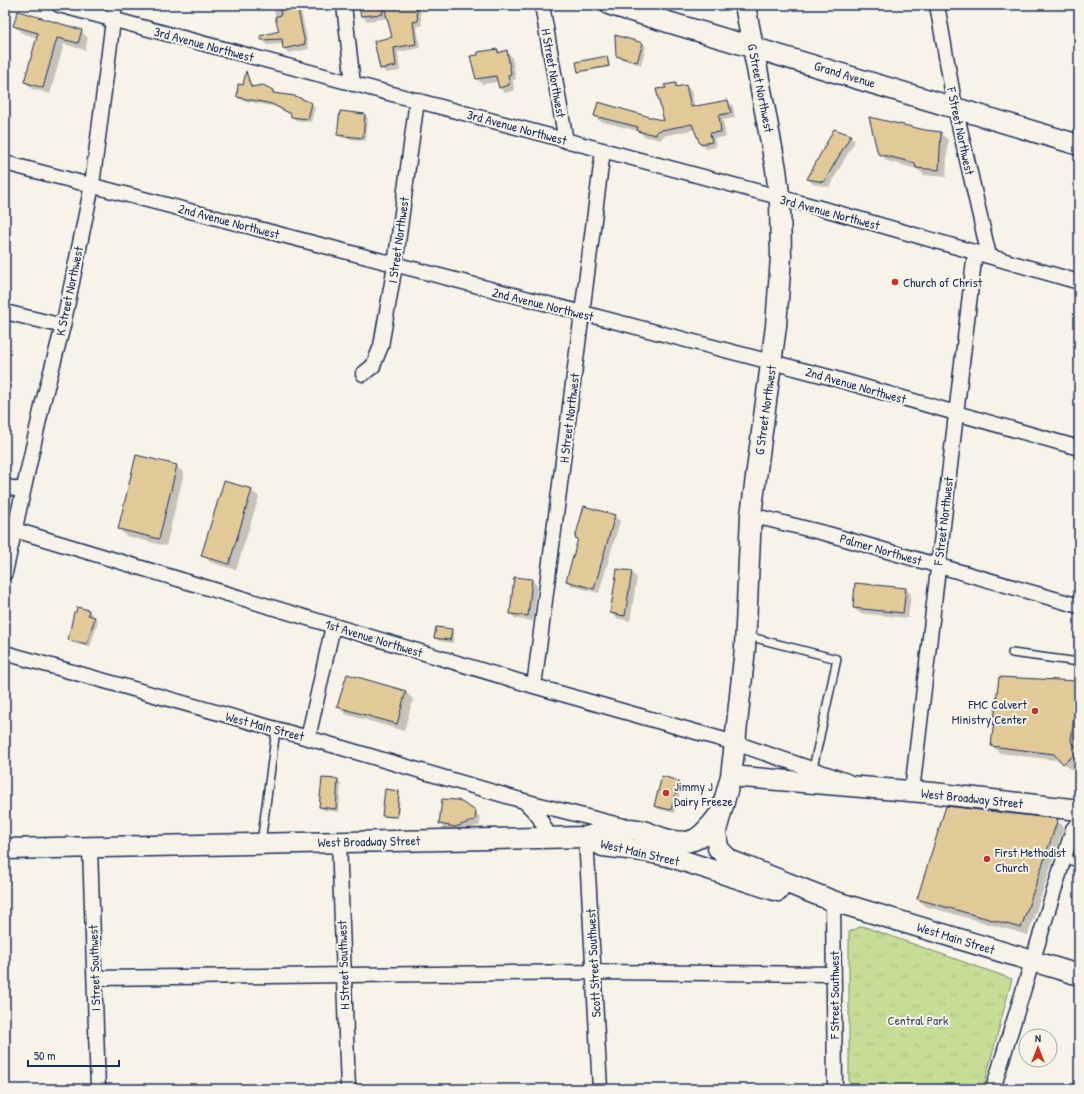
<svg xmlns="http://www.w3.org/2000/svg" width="1084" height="1094" viewBox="0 0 1084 1094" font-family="'Patrick Hand',sans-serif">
	<defs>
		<pattern id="park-tufts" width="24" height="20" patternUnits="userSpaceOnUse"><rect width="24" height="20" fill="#c5dd94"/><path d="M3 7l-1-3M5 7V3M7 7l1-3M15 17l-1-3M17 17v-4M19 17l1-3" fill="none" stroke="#a9be82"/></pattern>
	</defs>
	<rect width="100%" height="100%" fill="#f7f3e8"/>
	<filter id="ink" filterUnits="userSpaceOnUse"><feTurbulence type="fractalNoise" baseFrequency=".025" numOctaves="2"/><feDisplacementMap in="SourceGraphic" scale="8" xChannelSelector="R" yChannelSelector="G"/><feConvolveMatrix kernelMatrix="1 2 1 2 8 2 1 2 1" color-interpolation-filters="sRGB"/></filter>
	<g filter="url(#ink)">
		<path fill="url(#park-tufts)" stroke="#708679" d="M862,926l150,53 -29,110h-134v-157z"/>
		<path fill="#0003" d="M247,5h53l9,44 -20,4 -5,-5v-4l-17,1 -5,-6 18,-7 -7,-24 -22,1z
			M359,5h58l3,3 2,18h-5l3,22 -22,4 2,19 -14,2 -5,-5 12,-30 -4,-20 -22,3 -5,-5z
			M14,26l67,5 7,7 -3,12 -21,-6 -14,50 -18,-5 -7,-7 13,-44 -16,-5z
			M643,43l3,4 -5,18 -20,-6 -4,-4z
			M498,50l3,3 5,-1 6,5 4,22 -3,1 1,10 -9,3 -5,-5 -2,-6 -16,2 -5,-5z
			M607,57l3,10 -30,5 -1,-1z
			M246,73l7,14 19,4 3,3 36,10 4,4 -4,14 -16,-2 -3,-5 -16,-8 -35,-7 -3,-3 5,-11z
			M676,84l3,3 7,-1 5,5 4,17 33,-7 5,5 2,12 -12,2 3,17 -12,1 2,9 -10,2 -5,-6 -5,-14 -33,7 -2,4 -17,-4 -6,-5 -38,-10 -5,-5 70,7 2,-34z
			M365,115l3,3 -2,23 -24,-3 -4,-3z
			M925,131l15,2 8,7 -2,37 -22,-2 -7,-6 -30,-8 -8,-8z
			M850,136l5,5 -26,46 -16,-3 -5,-5z
			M176,466l8,7 -18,73 -40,-10 -7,-7z
			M251,490l8,7 -23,73 -26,-8 -7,-7z
			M614,516l6,5 -21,72 -27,-7 -5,-5 11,-41 -2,-2z
			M631,572l6,6 -7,43 -14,-3 -5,-5z
			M515,578l17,2 5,6 -4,35 -17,-2 -5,-5z
			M905,589l6,5 -3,24 -49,-5 -5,-5z
			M78,608l11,3 3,3v3l6,4 -8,26 -18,-4 -3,-4z
			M451,630l3,3 -1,10 -14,-2 -4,-3z
			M347,675l59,17 7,7 -9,32 -59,-17 -7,-8z
			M1078,682l1,82 -8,6 -9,-9 -62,-8 -8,-7z
			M338,780l3,4 -2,28 -15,-2 -4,-3z
			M678,782l4,3 -8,28 -16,-4 -3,-4z
			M399,792l1,1 -2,25 -13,-1 -2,-2z
			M475,812l5,5v8l-19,6 -16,-2 -5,-5z
			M1057,820l7,7 -36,108 -103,-29 -7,-7z"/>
		<path fill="#e2c998" stroke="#1b2f5e" d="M279,5h18l8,39 -22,5 -1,-10 -21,1 -1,-4 19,-5 -4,-14 6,-2z
			M358,5h23l2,9 -22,2z
			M416,5l2,16 -5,1 3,22 -22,4 2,18 -16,3 -6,-28 18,-4 -8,-31z
			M18,11l64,19 -4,13 -21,-5 -14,50 -19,-6 14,-49 -25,-7z
			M615,35l28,8 -6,19 -21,-6z
			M498,49v4l9,-3 4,24 -3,1 1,10 -10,3 -3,-12 -20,3 -6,-23 8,-1v-3z
			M607,56l2,10 -31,6 -2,-10z
			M246,71l5,16 12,-2 10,5v3l22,3 17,7 -4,16 -17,-2v-3l-19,-10 -35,-7 1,-13 5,1z
			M676,83v4l10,-2 5,22 37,-7 3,13 -12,2 2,17 -11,1 2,9 -12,2 -8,-20 -35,7 -1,4 -19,-4 1,-4 -44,-11 4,-14 66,19 -8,-32 10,-1 -2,-3z
			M340,111l25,3 -2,24 -26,-3z
			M869,117l56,13 16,2 -2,38 -23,-2 -1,-5 -37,-9z
			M834,129l17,6 -27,47 -17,-3z
			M136,455l41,10 -18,74 -41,-10z
			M224,481l28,8 -23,75 -28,-8z
			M584,506l31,9 -21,74 -28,-8 12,-42 -3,-1z
			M617,569l15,2 -7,45 -15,-3z
			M514,577l18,2 -4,37 -18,-2z
			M855,583l51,5 -3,25 -50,-5z
			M77,607l12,3 -1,5 7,2 -8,27 -19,-4 6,-28h2z
			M436,627l16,2 -2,11 -16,-2z
			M347,674l59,17 -9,33 -60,-17z
			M999,677l79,4 -7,60 8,10 -16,13 -9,-10 -63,-8z
			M662,776l17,5 -8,29 -17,-4z
			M322,778l16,1 -2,30 -17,-2z
			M385,789l14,2 -2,26 -15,-1z
			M442,799l16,1 18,11 -1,9 -20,7 -16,-3z
			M946,806l112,13 -37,109 -104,-29z"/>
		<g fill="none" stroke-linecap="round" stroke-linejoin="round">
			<g stroke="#1b2f5e" stroke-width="10">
				<path id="lane" d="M747,636l90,23 -24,109
					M1012,653l67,9
					M261,843l15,-113
					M1064,859l15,4"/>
			</g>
			<g stroke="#1b2f5e" stroke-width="17">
				<path id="street" d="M59,5l772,206 248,71
					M344,5l9,79
					M542,5l24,136
					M937,5l18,102 34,149
					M5,163l824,214 250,71
					M5,312l58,14
					M363,374l10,-8 8,-20 14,-81 22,-165
					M5,486l18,5
					M751,515l77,19 251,72
					M15,530l519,156 201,57 112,38
					M5,573l38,-171 20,-76 29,-141 23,-180
					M5,653l303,85 216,63 99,25
					M534,686l69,-536
					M308,738l25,-112
					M912,791l63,-539
					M525,802l13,13 12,23
					M586,837l14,252
					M339,841l9,248
					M90,847l8,242
					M833,901l2,188
					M95,978l499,-6 239,2
					M993,1089l80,-260 6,-6"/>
			</g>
			<g stroke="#1b2f5e" stroke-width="23">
				<path id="secondary" d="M611,5l468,140
					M745,5l31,164 4,33 1,55 -5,69 -25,189 -6,133 -10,95 -4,33 -15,55 2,17 11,12 104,41 246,74
					M731,776l202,17 146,17
					M586,837l17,9 41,5 24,5 110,35
					M5,849l581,-12c18,-5 34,-10 52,-7 7,1 15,5 21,7 33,11 40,4 60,-22"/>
			</g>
			<use href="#lane" stroke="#f7f3e8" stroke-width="7"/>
			<use href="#street" stroke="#f7f3e8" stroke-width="14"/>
			<use href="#secondary" stroke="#f7f3e8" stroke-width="20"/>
		</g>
	</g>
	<g fill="#c8321e" stroke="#f7f3e8" stroke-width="1.5">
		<circle cx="895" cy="282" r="4"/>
		<circle cx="1035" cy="711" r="4"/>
		<circle cx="666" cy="793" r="4"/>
		<circle cx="987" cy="859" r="4"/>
	</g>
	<g text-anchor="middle" stroke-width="4" stroke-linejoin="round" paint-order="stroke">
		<g font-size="13" fill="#1b2f5e" stroke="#f7f3e8">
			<text transform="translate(204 44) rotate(15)" y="5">3rd Avenue Northwest</text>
			<text transform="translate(554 73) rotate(80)" y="5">H Street Northwest</text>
			<text transform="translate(845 74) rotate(17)" y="5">Grand Avenue</text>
			<text transform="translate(761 88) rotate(79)" y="5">G Street Northwest</text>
			<text transform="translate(517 127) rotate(15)" y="5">3rd Avenue Northwest</text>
			<text transform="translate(961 131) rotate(78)" y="5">F Street Northwest</text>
			<text transform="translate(830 212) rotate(15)" y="5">3rd Avenue Northwest</text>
			<text transform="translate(229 221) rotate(15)" y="5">2nd Avenue Northwest</text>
			<text transform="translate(398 240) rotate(-82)" y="5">I Street Northwest</text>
			<text transform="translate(69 291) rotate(-78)" y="5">K Street Northwest</text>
			<text transform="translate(543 304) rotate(14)" y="5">2nd Avenue Northwest</text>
			<text transform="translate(856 385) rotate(16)" y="5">2nd Avenue Northwest</text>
			<text transform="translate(765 410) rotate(-82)" y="5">G Street Northwest</text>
			<text transform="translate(569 418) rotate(-83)" y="5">H Street Northwest</text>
			<text transform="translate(943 521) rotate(-83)" y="5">F Street Northwest</text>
			<text transform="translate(881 549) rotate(16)" y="5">Palmer Northwest</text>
			<text transform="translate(374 638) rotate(17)" y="5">1st Avenue Northwest</text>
			<text transform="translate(265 726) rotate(15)" y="5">West Main Street</text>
			<text transform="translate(972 798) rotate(6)" y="5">West Broadway Street</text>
			<text transform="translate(369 841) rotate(-1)" y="5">West Broadway Street</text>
			<text transform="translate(640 852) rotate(13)" y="5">West Main Street</text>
			<text transform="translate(956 938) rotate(17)" y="5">West Main Street</text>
			<text transform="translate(593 963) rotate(-93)" y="5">Scott Street Southwest</text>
			<text transform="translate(343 965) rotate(-92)" y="5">H Street Southwest</text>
			<text transform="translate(94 968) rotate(-92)" y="5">I Street Southwest</text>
			<text transform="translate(834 995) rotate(-90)" y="5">F Street Southwest</text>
		</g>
		<g font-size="13" fill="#1b2f5e" stroke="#f7f3e8" text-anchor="start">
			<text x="903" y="287">Church of Christ</text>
			<text x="1027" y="709" text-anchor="end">FMC Colvert<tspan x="1027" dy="15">Ministry Center</tspan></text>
			<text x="674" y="791">Jimmy J<tspan x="674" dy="15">Dairy Freeze</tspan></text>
			<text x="995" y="857">First Methodist<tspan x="995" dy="15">Church</tspan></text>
		</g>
		<g font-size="13" fill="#3d5269" stroke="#f7f3e8">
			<text x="918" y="1025">Central Park</text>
		</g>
	</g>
	<rect width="1084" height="1094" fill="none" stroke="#f7f3e8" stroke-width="20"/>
	<rect x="10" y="10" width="1064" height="1074" fill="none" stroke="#1b2f5e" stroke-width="1.5" filter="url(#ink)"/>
	<g transform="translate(1038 1048)"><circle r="19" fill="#f7f3e8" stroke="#9fa5b1"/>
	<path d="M0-3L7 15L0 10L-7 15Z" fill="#c8321e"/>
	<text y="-6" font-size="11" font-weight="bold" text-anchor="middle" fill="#1b2f5e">N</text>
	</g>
	<path d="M28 1060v6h91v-6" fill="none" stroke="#1b2f5e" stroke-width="2"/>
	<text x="34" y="1060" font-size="12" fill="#1b2f5e" stroke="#f7f3e8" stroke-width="3" paint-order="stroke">50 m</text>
</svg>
